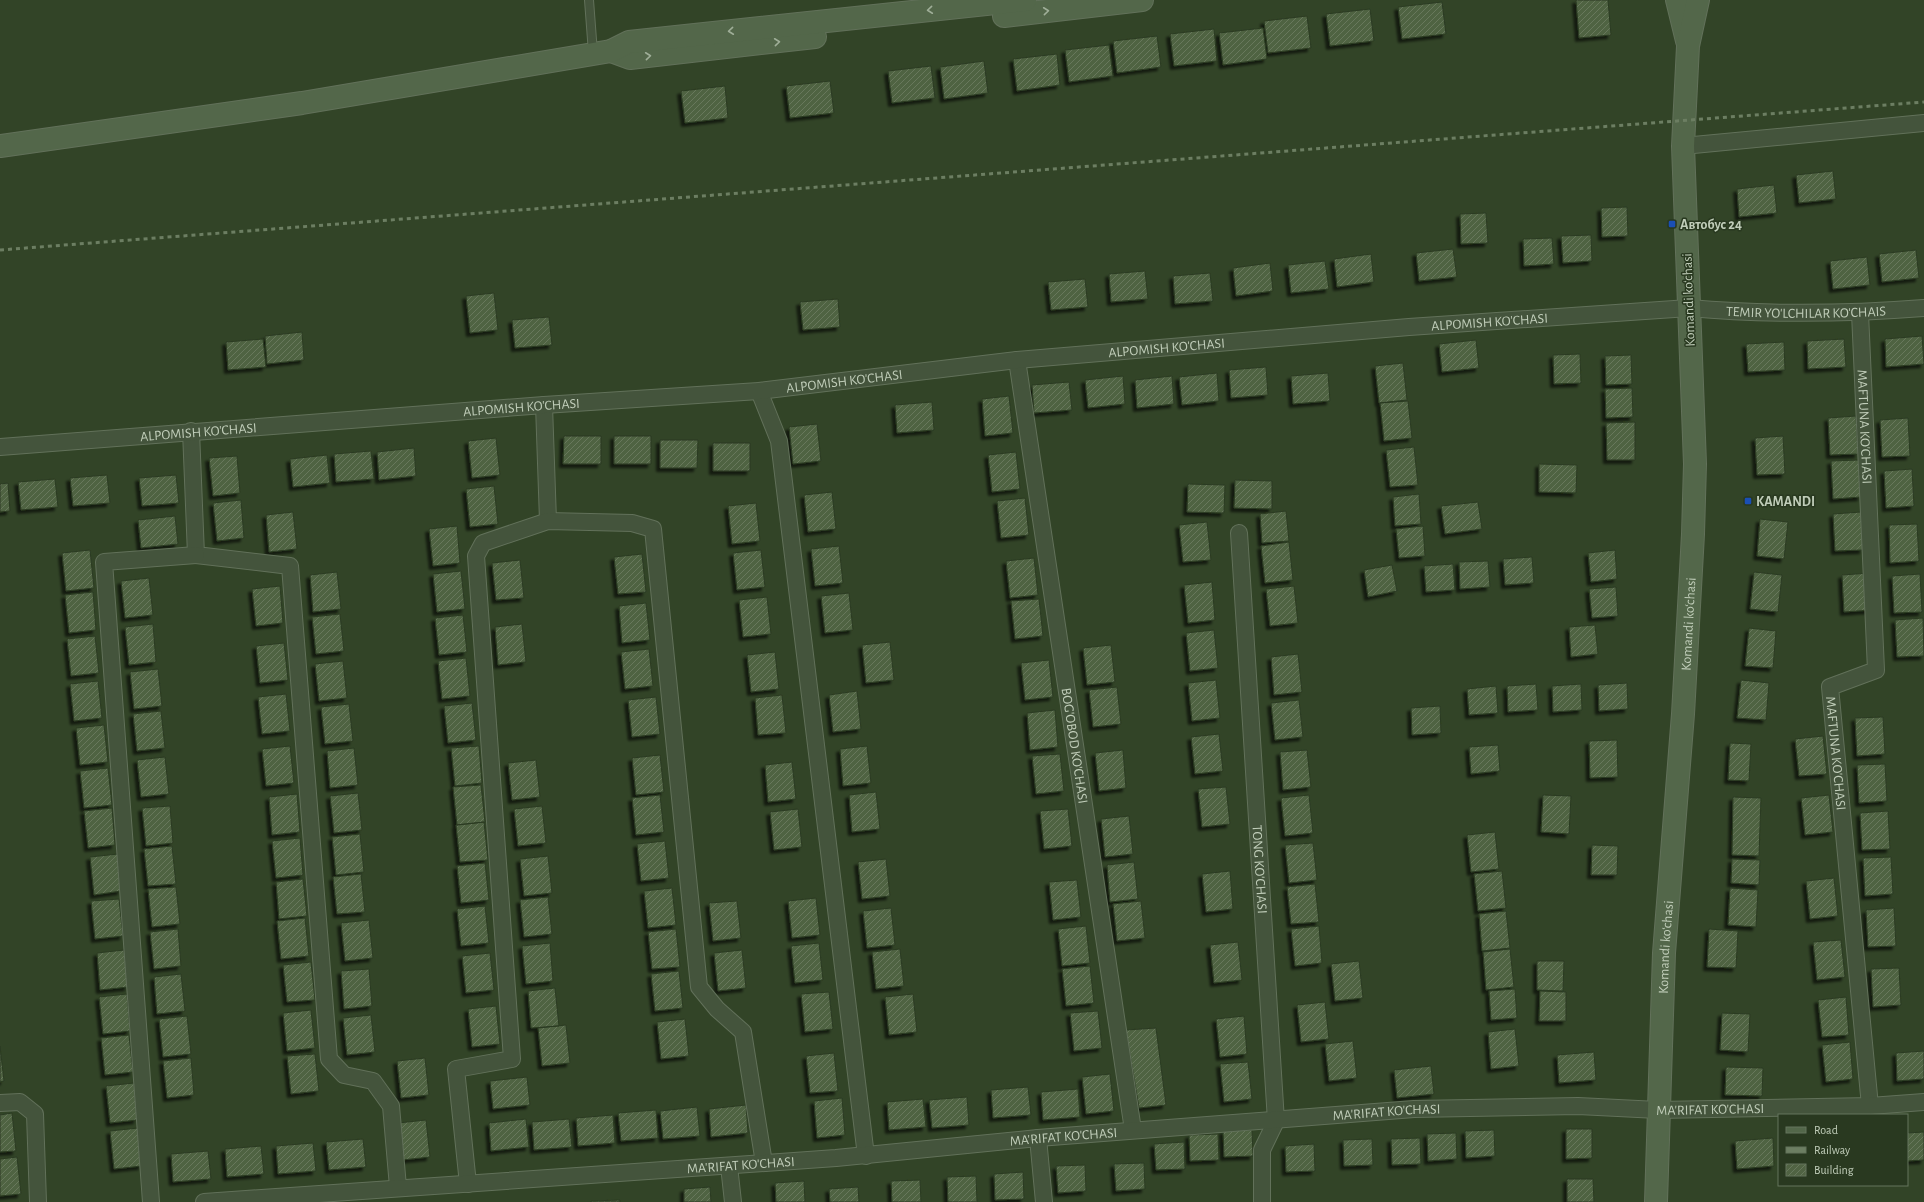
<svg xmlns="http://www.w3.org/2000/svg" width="1924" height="1202" viewBox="0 0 1924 1202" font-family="'Alegreya Sans',sans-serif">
	<defs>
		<pattern id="building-hatch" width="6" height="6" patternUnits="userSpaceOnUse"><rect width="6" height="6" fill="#506343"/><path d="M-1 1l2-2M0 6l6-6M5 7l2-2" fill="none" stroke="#67785c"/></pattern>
		<filter id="shadow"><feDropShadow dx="-3.5" dy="3.5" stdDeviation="1" flood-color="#0009"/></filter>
	</defs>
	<rect width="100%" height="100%" fill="#324427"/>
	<path fill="url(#building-hatch)" stroke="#2b3b22" filter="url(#shadow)" d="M1576,0h32l3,35 -32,3z
		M1442,2l4,32 -44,5 -4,-32z
		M1370,9l4,32 -44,5 -4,-32z
		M1307,16l4,32 -43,5 -4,-32z
		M1263,28l4,31 -44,6 -4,-32z
		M1214,29l3,32 -43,5 -4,-32z
		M1157,36l4,31 -44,6 -4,-32z
		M1109,45l4,31 -44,6 -4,-32z
		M1057,54l3,31 -43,6 -4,-32z
		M984,61l4,32 -44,6 -4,-32z
		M931,66l4,32 -43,5 -4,-32z
		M830,81l4,32 -44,5 -4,-32z
		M725,86l3,32 -43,5 -4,-32z
		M1833,171l3,28 -37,4 -3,-28z
		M1774,185l3,28 -38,4 -2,-28z
		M1627,207l1,29 -26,1 -1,-29z
		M1486,213l2,30 -27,1 -1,-30z
		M1591,235l1,26 -29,2 -2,-27z
		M1552,238l2,26 -30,2 -1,-27z
		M1453,249l4,28 -38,4 -3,-28z
		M1916,250l3,28 -37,4 -3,-28z
		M1371,254l3,28 -37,5 -3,-28z
		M1867,257l3,28 -37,4 -3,-28z
		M1325,261l4,28 -38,4 -3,-28z
		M1270,263l3,28 -37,5 -3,-28z
		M1145,271l3,28 -37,3 -2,-28z
		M1210,273l3,28 -38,3 -2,-28z
		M1085,279l3,28 -37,3 -3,-28z
		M494,293l4,37 -28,3 -4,-37z
		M838,299l2,28 -37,3 -3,-28z
		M549,317l3,28 -37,3 -3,-28z
		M302,332l2,28 -37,4 -2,-28z
		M1922,336l2,28 -38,3 -1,-28z
		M263,339l3,28 -38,3 -2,-28z
		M1844,339l2,28 -38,2 -1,-28z
		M1476,340l3,28 -37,4 -3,-28z
		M1784,342l1,28 -37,2 -2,-28z
		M1580,354l1,29 -27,1 -1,-29z
		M1631,355l1,29 -26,1 -1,-29z
		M1403,363l4,37 -28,3 -4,-37z
		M1266,367l2,28 -37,3 -2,-28z
		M1217,373l2,28 -37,4 -3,-28z
		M1328,373l2,28 -37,3 -2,-28z
		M1123,376l2,28 -37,4 -3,-28z
		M1172,376l2,28 -37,4 -2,-28z
		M1069,382l3,28 -38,3 -2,-28z
		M1632,388l1,29 -27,1 -1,-29z
		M1009,396l4,37 -28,3 -3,-37z
		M1408,401l4,37 -28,3 -4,-38z
		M932,402l2,28 -37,3 -2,-28z
		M1856,416l2,38 -28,1 -2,-37z
		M1908,418l2,38 -28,1 -2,-37z
		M1635,422v38h-28l-1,-37z
		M817,424l4,37 -28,3 -4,-37z
		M564,436h37v28h-38z
		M614,436h37v28h-37z
		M1783,436l2,38 -28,1 -2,-37z
		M496,438l4,37 -28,3 -4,-37z
		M660,440h38l-1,28h-37z
		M713,443h37v28h-37z
		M1414,447l4,38 -28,2 -4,-37z
		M414,448l2,28 -37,4 -2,-28z
		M371,451l3,28 -38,3 -2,-28z
		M1016,452l4,37 -28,3 -4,-37z
		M327,455l3,28 -37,4 -3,-28z
		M237,456l3,37 -27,3 -4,-38z
		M1859,460l2,37 -28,2 -2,-38z
		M1539,464l38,1 -1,28 -37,-1z
		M1912,469l2,37 -28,2 -2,-37z
		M107,475l3,28 -37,3 -3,-28z
		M176,475l3,28 -37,3 -3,-28z
		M55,479l3,28 -37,3 -3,-28z
		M1235,480l37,1v28l-38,-1z
		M8,483l2,28 -10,1v-28z
		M1188,484l37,1 -1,28 -37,-1z
		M494,486l4,38 -28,3 -4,-38z
		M832,492l4,37 -28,3 -4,-37z
		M1419,494l2,30 -26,2 -2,-29z
		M1025,498l4,37 -28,3 -4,-37z
		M241,500l3,38 -27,3 -4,-38z
		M1478,502l4,27 -37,5 -4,-28z
		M756,503l4,38 -28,3 -4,-38z
		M1286,511l3,30 -27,2 -2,-29z
		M293,512l4,37 -28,3 -3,-37z
		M1861,512l2,38 -28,1 -2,-37z
		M175,516l3,28 -37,4 -3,-28z
		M1760,519l28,3 -4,37 -27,-3z
		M1207,522l4,38 -28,2 -4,-37z
		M1917,524l2,37 -29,2 -1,-38z
		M457,526l3,37 -27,3 -4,-37z
		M1423,526l2,30 -26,2 -3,-29z
		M1289,542l4,38 -28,3 -4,-37z
		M839,546l4,37 -28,3 -4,-37z
		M90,550l4,38 -28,3 -4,-38z
		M761,550l4,37 -28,3 -4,-37z
		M1615,550l2,29 -26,3 -3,-29z
		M642,554l4,38 -28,2 -4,-37z
		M1532,557l2,26 -29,2 -2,-26z
		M1034,558l4,37 -28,3 -4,-37z
		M520,560l4,38 -28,2 -4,-37z
		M1488,561l2,26 -30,2 -1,-27z
		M1453,564l2,26 -29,2 -2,-26z
		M1392,565l5,26 -29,6 -4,-27z
		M461,571l4,38 -28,3 -4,-38z
		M337,572l4,37 -28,3 -3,-37z
		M1754,572l28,3 -4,37 -28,-3z
		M1870,573l2,37 -28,2 -2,-37z
		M1920,574l2,38 -28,1 -2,-37z
		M149,578l4,37 -28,3 -4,-37z
		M1212,582l3,38 -27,3 -4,-38z
		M280,586l3,37 -27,3 -4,-37z
		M1294,586l4,37 -28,3 -4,-37z
		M1616,587l2,29 -26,2 -3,-29z
		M93,592l3,38 -27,3 -4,-38z
		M849,593l4,37 -28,3 -4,-37z
		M767,597l4,37 -28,3 -4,-37z
		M1039,599l4,37 -28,3 -4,-38z
		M646,603l4,37 -28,3 -3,-37z
		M340,614l4,37 -28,3 -4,-37z
		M463,615l4,37 -28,3 -4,-37z
		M1923,618l1,38 -27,1 -2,-37z
		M153,624l3,38 -27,3 -4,-38z
		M522,624l4,38 -28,3 -3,-38z
		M1595,625l3,29 -27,3 -2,-30z
		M1749,628l27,3 -3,37 -28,-2z
		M1214,630l4,38 -28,3 -4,-38z
		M95,636l4,37 -28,3 -4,-37z
		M890,642l4,38 -28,3 -4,-38z
		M284,643l4,37 -28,3 -4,-37z
		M1111,645l4,37 -28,3 -4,-37z
		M649,649l4,37 -28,3 -4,-37z
		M775,652l4,37 -28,3 -4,-37z
		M1298,654l4,38 -28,3 -3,-38z
		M466,658l4,38 -28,3 -4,-38z
		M1049,660l4,37 -28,3 -4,-37z
		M343,661l4,37 -28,3 -4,-37z
		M158,669l4,37 -28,3 -4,-37z
		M1216,680l4,38 -28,3 -4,-38z
		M1741,680l28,3 -3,37 -29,-2z
		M98,681l4,37 -28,3 -4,-37z
		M1627,683l1,26 -29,2 -1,-26z
		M1536,684l2,26 -30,2 -1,-26z
		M1581,684l1,26 -29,2 -1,-26z
		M1496,686l2,27 -29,2 -2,-26z
		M1117,687l4,37 -28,3 -4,-37z
		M857,691l4,38 -28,3 -4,-37z
		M286,694l4,37 -28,3 -4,-37z
		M782,695l4,38 -28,2 -3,-37z
		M656,697l4,37 -28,3 -4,-37z
		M1299,700l4,37 -28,3 -4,-37z
		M472,703l4,37 -28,3 -4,-37z
		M349,704l4,37 -28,3 -4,-37z
		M1440,706l1,27 -29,2 -1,-27z
		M1055,710l3,37 -28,3 -3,-37z
		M161,711l4,37 -28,3 -4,-37z
		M1883,717l2,37 -28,2 -2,-38z
		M104,725l4,37 -28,3 -4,-37z
		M1219,734l4,37 -28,3 -4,-37z
		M1823,736l4,38 -28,2 -4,-37z
		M1617,740l1,37 -28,1 -1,-37z
		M1730,743l21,1 -2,37 -21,-1z
		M1498,745l2,26 -29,3 -2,-27z
		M290,746l4,37 -28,3 -4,-37z
		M479,746l3,37 -27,3 -4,-38z
		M867,746l4,37 -28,3 -3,-37z
		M354,748l4,37 -28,3 -3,-37z
		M1123,750l3,38 -27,3 -4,-38z
		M1307,750l4,37 -28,3 -3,-38z
		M1060,754l4,37 -28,3 -4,-38z
		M660,755l4,37 -28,3 -4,-37z
		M165,757l4,37 -28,3 -4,-37z
		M536,760l4,37 -28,3 -4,-37z
		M792,762l4,37 -28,3 -3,-37z
		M1885,764l2,37 -28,2 -2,-38z
		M108,768l4,37 -28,3 -4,-37z
		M481,785l4,37 -28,3 -4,-38z
		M1226,787l4,37 -28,3 -4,-38z
		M876,792l4,37 -28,3 -3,-37z
		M358,793l4,37 -28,3 -4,-37z
		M297,794l3,38 -28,3 -3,-38z
		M660,795l4,37 -28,3 -4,-37z
		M1309,795l4,38 -28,3 -4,-38z
		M1543,795l28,1 -2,38 -28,-2z
		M1829,795l4,37 -28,3 -4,-37z
		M1733,797l28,1 -2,58 -27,-1z
		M170,806l3,37 -27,3 -4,-38z
		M542,806l4,37 -28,3 -4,-37z
		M112,808l3,37 -27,3 -4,-37z
		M798,809l4,38 -28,3 -4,-38z
		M1068,809l4,37 -28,3 -4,-38z
		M1888,811l2,38 -28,1 -2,-37z
		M1129,816l4,38 -28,3 -4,-38z
		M484,822l4,38 -28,2 -4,-37z
		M1495,832l4,37 -28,3 -4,-37z
		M360,834l4,38 -28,3 -4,-38z
		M300,838l3,37 -27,3 -4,-37z
		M665,841l4,37 -28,3 -4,-37z
		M1313,843l4,37 -28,3 -4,-38z
		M1592,845l26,1 -1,29h-26z
		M172,846l4,38 -28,2 -4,-37z
		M118,854l3,37 -27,4 -4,-38z
		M548,856l4,37 -28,3 -4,-37z
		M1891,857l2,37 -28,2 -2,-38z
		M886,859l4,37 -28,3 -4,-37z
		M1732,859l28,1 -1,25 -28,-2z
		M1134,862l4,37 -28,3 -3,-37z
		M485,863l4,37 -28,3 -4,-37z
		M1230,871l3,38 -27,3 -4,-38z
		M1502,871l4,37 -28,3 -4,-37z
		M361,874l4,38 -28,2 -4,-37z
		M1834,878l4,38 -28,3 -4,-38z
		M303,879l4,37 -28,3 -3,-37z
		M1077,880l4,37 -28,3 -4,-38z
		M1315,884l4,38 -28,2 -4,-37z
		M176,887l4,37 -28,3 -4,-38z
		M672,888l4,37 -28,3 -4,-37z
		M1730,888l28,2 -2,37 -28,-2z
		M548,897l4,37 -28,3 -4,-37z
		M816,898l4,37 -28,3 -4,-37z
		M119,899l4,37 -28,3 -4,-38z
		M737,901l4,37 -28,3 -4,-38z
		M1141,901l4,37 -28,3 -4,-37z
		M485,906l4,37 -28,3 -4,-37z
		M891,908l4,37 -28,3 -4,-37z
		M1894,908l2,38 -28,1 -2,-37z
		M1506,911l4,37 -28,3 -3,-37z
		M305,918l4,38 -28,3 -4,-38z
		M369,920l4,38 -28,3 -4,-38z
		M1086,926l4,37 -28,3 -4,-37z
		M1319,926l3,37 -27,3 -4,-37z
		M178,929l3,37 -27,3 -4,-37z
		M676,929l4,38 -28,2 -4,-37z
		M1709,929l29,2 -2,37 -29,-1z
		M1841,940l4,37 -28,3 -4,-38z
		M1238,942l4,38 -28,3 -4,-38z
		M550,943l3,38 -27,3 -4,-38z
		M819,943l4,37 -28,3 -4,-37z
		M900,949l4,37 -28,3 -4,-37z
		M1510,949l4,38 -28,3 -3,-38z
		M124,950l4,37 -28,3 -3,-37z
		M742,950l4,38 -28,3 -4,-38z
		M490,953l4,37 -28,3 -4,-37z
		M1359,961l4,37 -28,3 -4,-37z
		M1537,961h27l-1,30 -26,-1z
		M311,962l4,38 -28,2 -4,-37z
		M1090,966l4,37 -28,3 -4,-37z
		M1899,968l2,37 -28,2 -2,-38z
		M369,969l3,37 -28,3 -3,-38z
		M679,971l4,37 -28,3 -4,-37z
		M181,974l4,37 -28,3 -3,-37z
		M555,988l4,38 -28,2 -3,-37z
		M1515,989l2,29 -26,2 -2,-29z
		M1540,991l26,1v29h-27z
		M829,992l4,37 -28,3 -4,-38z
		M127,994l3,37 -27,3 -4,-37z
		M913,994l4,38 -28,3 -4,-38z
		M1846,997l3,38 -27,2 -4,-37z
		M1325,1002l4,37 -28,3 -4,-37z
		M496,1006l4,38 -28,3 -4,-38z
		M311,1010l4,38 -28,3 -4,-38z
		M1098,1011l4,37 -28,3 -4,-38z
		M1722,1013l28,1 -2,38 -28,-2z
		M371,1015l4,37 -28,3 -4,-37z
		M187,1016l4,38 -28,3 -4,-38z
		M1244,1016l3,38 -27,3 -4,-38z
		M685,1019l4,37 -28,3 -4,-37z
		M566,1025l4,38 -28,3 -4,-38z
		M1156,1028l10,77 -27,3 -13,-78z
		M1515,1029l4,37 -28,3 -3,-37z
		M129,1035l4,37 -28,3 -4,-37z
		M1353,1041l4,37 -28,3 -4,-37z
		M1850,1042l3,37 -27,3 -4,-37z
		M0,1046l4,35 -4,1z
		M1924,1051v28l-27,2 -1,-28z
		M1594,1052l2,28 -37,3 -2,-28z
		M834,1053l4,38 -28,2 -4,-37z
		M315,1054l4,37 -28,3 -4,-38z
		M191,1058l3,37 -27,3 -4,-37z
		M425,1058l4,37 -28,3 -4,-37z
		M1248,1062l4,37 -28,3 -4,-38z
		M1431,1066l3,28 -37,4 -3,-28z
		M1726,1067l37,1 -1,28 -37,-1z
		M1110,1074l4,37 -28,3 -4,-37z
		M527,1077l3,28 -37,4 -3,-28z
		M134,1083l3,37 -27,3 -4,-37z
		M1028,1087l3,28 -38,3 -2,-28z
		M1078,1089l2,28 -37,3 -2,-28z
		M967,1097l2,28 -37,3 -3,-28z
		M842,1098l3,37 -28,3 -3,-37z
		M923,1099l3,28 -37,3 -2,-28z
		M746,1105l2,28 -37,4 -2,-28z
		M697,1107l3,29 -37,3 -3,-28z
		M656,1110l2,28 -37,3 -3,-28z
		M12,1113l4,38 -16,1v-37z
		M613,1115l2,28 -37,3 -2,-28z
		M526,1119l3,28 -38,4 -2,-28z
		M569,1119l3,28 -38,3 -2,-28z
		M426,1120l4,37 -28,3 -4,-37z
		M138,1128l4,38 -28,3 -4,-38z
		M1566,1129h26v29l-26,1z
		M1252,1130l1,26 -29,1 -1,-26z
		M1494,1130l1,26 -29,2 -1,-27z
		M1924,1132v28l-17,1v-28z
		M1456,1133l1,26 -29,2 -1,-27z
		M1218,1134l1,26 -29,1 -1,-26z
		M1420,1138l1,26 -29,1 -1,-26z
		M1773,1138l1,28 -37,3 -2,-28z
		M363,1139l3,28 -37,3 -3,-28z
		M1372,1139l1,26 -29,1 -1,-26z
		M1184,1142l1,27 -29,1 -2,-26z
		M313,1143l3,28 -38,3 -2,-28z
		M1314,1144l1,27 -29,1 -1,-26z
		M261,1146l3,28 -37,3 -2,-28z
		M208,1151l3,28 -38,3 -2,-28z
		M17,1157l4,37 -21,2v-37z
		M1144,1163l1,26 -29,2 -2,-27z
		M1085,1165l1,26 -28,2 -2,-27z
		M1023,1172l1,27 -29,1 -1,-26z
		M976,1176l1,26h-29l-1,-25z
		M1567,1179h26l1,23h-27z
		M920,1180l1,22h-29l-1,-21z
		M804,1181l1,21h-29l-1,-19z
		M710,1187l1,15h-27v-13z
		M858,1187l1,15h-29l-1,-13z
		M620,1200v2h-29v-1z"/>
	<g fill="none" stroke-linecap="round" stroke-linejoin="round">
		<g stroke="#62715a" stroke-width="10">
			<path id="service" d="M589,0l4,53"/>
		</g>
		<g stroke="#62715a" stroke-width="18">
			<g id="minor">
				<path d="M1683,146l241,-23"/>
				<path id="s1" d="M1860,313l16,357 -46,17 40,419"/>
				<path id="s2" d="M1017,360l116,770"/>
				<path d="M759,391l20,50 87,715"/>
				<path d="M544,405l4,116"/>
				<path d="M191,431l5,124 94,11 39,493 15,16 29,6 18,25 7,81"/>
				<path id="s3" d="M0,447l544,-42 215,-14 258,-31 392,-33 280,-19c78,7 157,6 235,0"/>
				<path id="s4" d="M1239,533l37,588 -14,29v52"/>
				<path d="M0,1103l20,-1 15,12 3,88"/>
				<path d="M1038,1138l6,64"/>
				<path d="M729,1166l4,36"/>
				<path d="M468,1184l-12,-115 56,-10 -36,-503 7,-13 65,-22 84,2 21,6 46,458 18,22 26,23 21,131"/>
				<path d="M151,1202l-47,-640 92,-7"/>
				<path id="s5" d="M204,1202l632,-44 202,-20 376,-29 164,-3 80,4 212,-4 54,-4"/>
			</g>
		</g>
		<g stroke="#62715a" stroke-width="24">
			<g id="secondary">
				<path d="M1677,0l10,41"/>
				<path d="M1004,16l138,-16"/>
				<path d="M611,51l19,7 185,-21"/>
				<path d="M0,146l302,-43 309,-52 18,-9 396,-42"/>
				<path id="s6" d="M1656,1202l8,-249 19,-239 10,-180 2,-70 -12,-318 5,-100 10,-46"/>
			</g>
		</g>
		<use href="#service" stroke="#44543c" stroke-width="8"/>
		<use href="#minor" stroke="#44543c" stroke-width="16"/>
		<use href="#secondary" stroke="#53674a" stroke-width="22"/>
		<path stroke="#6c7e62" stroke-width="3" stroke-dasharray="4 4" stroke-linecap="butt" d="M0,250l1924,-148"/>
	</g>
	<defs><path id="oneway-chevron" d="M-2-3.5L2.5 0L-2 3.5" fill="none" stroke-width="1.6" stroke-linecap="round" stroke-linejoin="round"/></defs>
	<g stroke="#9fae98">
		<use href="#oneway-chevron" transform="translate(930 10) rotate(174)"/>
		<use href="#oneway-chevron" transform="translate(1046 11) rotate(-6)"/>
		<use href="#oneway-chevron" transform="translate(731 31) rotate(174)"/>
		<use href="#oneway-chevron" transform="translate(777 42) rotate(-6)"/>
		<use href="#oneway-chevron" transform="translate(648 56) rotate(-6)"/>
	</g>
	<g fill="#1a4fb4" stroke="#293920" stroke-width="1.5">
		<rect x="1668" y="220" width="8" height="8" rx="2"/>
		<rect x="1744" y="497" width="8" height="8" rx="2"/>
	</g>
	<g text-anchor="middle" stroke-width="3" stroke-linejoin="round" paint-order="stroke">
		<g font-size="14" font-weight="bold" fill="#c0cdb9" stroke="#293920" text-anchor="start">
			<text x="1680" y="229">Автобус 24</text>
			<text x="1756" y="506">KAMANDI</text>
		</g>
		<g font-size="14" fill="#c0cdb9" stroke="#293920">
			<text transform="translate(1688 300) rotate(-92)" y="5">Komandi ko‘chasi</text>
			<text dy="5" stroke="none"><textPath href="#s3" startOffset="1812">TEMIR YO'LCHILAR KO'CHAIS</textPath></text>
			<text dy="5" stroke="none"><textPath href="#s3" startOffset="1495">ALPOMISH KO'CHASI</textPath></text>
			<text dy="5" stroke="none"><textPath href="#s3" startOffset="1171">ALPOMISH KO'CHASI</textPath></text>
			<text dy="5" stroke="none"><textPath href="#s3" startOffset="847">ALPOMISH KO'CHASI</textPath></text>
			<text dy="5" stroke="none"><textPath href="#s3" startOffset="523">ALPOMISH KO'CHASI</textPath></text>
			<text dy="5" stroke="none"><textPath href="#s1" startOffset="114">MAFTUNA KO'CHASI</textPath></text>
			<text dy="5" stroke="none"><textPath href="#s3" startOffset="199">ALPOMISH KO'CHASI</textPath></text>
			<text dy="5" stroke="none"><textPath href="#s6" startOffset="579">Komandi ko‘chasi</textPath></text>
			<text dy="5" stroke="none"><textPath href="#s2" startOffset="390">BOG'OBOD KO'CHASI</textPath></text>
			<text dy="5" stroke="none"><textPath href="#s1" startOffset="473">MAFTUNA KO'CHASI</textPath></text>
			<text dy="5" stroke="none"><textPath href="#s4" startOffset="337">TONG KO'CHASI</textPath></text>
			<text dy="5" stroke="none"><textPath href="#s6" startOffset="255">Komandi ko‘chasi</textPath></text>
			<text dy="5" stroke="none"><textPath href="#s5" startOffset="1510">MA'RIFAT KO'CHASI</textPath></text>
			<text dy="5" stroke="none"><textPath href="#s5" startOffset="1186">MA'RIFAT KO'CHASI</textPath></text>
			<text dy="5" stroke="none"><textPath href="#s5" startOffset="862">MA'RIFAT KO'CHASI</textPath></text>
			<text dy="5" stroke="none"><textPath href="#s5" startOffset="538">MA'RIFAT KO'CHASI</textPath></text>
		</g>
	</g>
	<rect x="1778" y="1114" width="130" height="72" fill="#293920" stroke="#65745d"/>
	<rect x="1786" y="1127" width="20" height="6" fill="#53674a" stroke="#65745d"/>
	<text x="1814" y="1134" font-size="12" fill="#c0cdb9">Road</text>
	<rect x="1786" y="1147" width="20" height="6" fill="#6c7e62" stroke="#65745d"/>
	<text x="1814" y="1154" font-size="12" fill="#c0cdb9">Railway</text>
	<rect x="1786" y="1164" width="20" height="12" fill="url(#building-hatch)" stroke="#65745d"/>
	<text x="1814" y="1174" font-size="12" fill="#c0cdb9">Building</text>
</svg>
